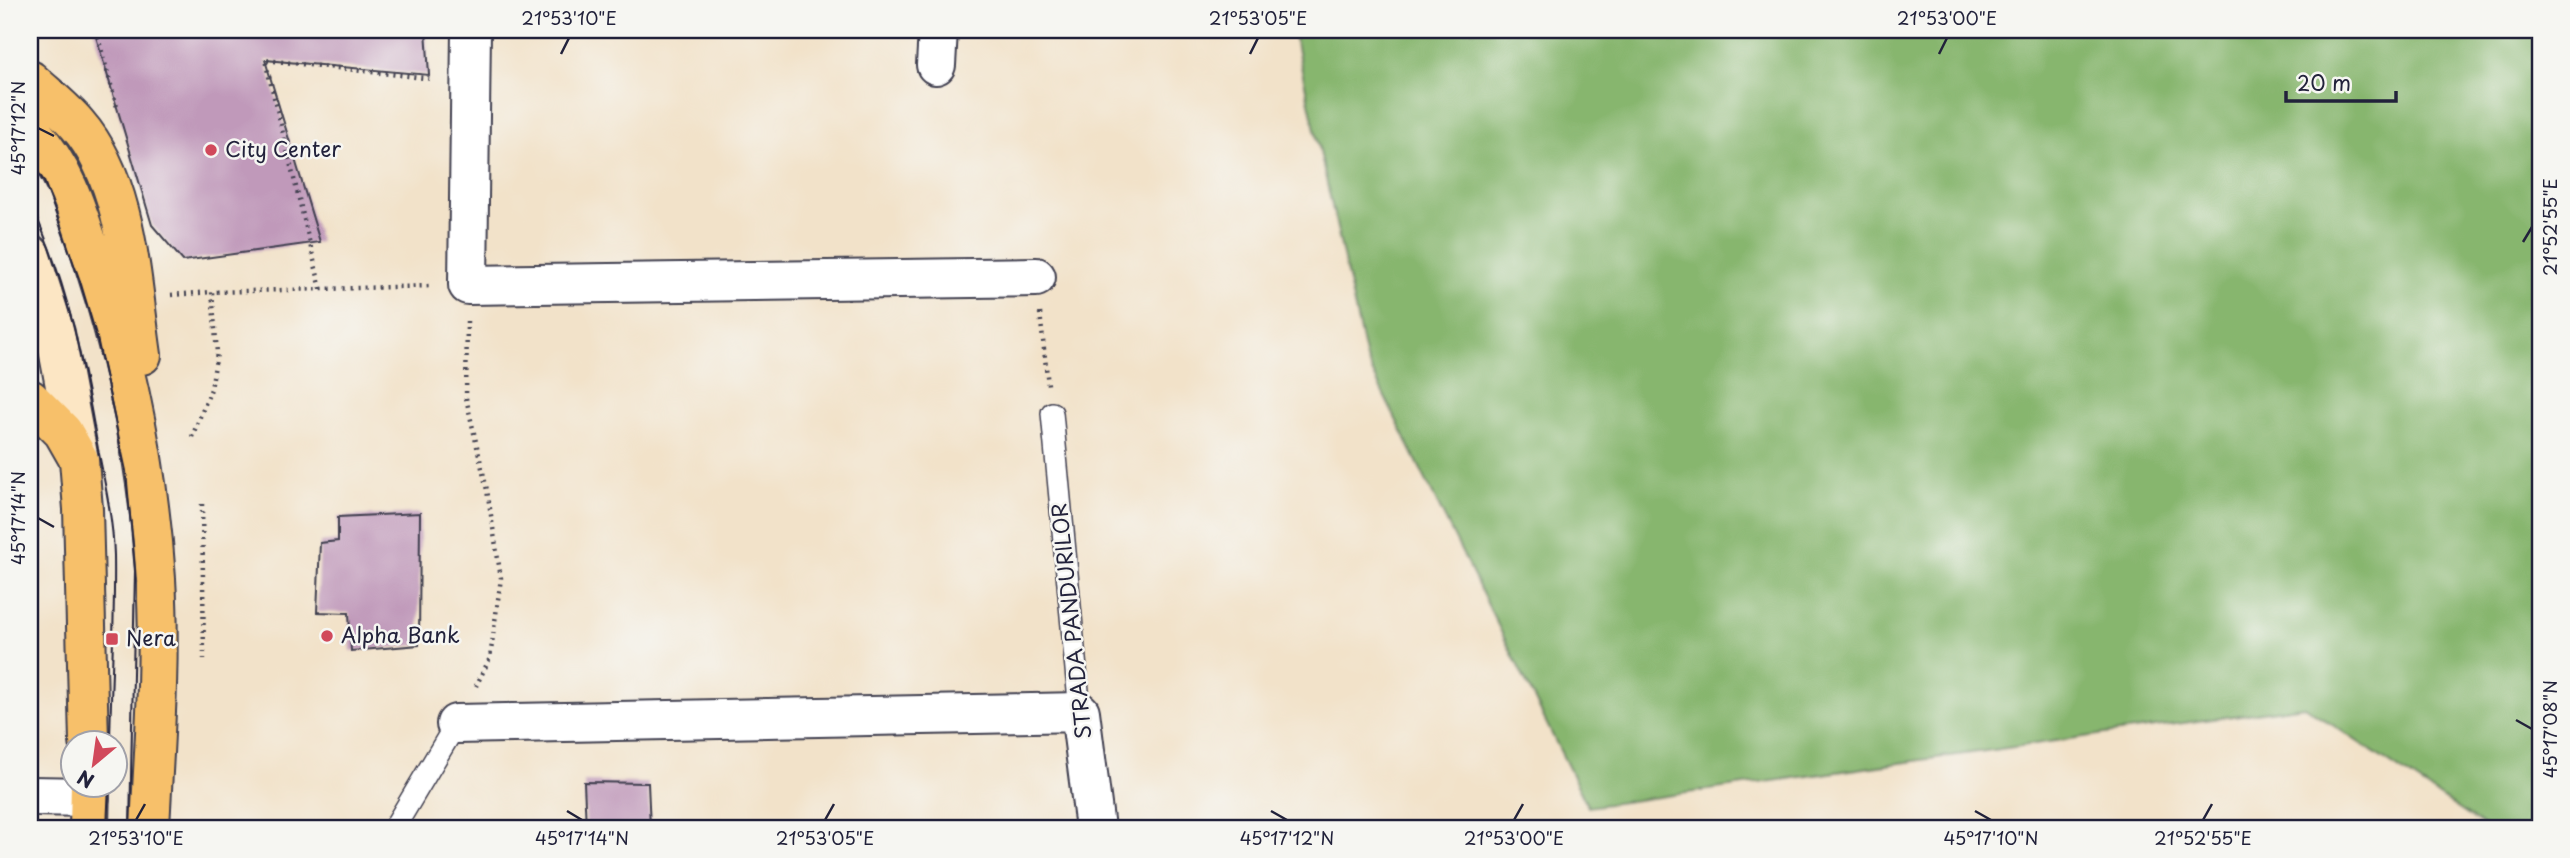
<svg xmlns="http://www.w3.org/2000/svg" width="2570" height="858" viewBox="0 0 2570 858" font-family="'Playpen Sans',sans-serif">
	<rect width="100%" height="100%" fill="#f6f6f2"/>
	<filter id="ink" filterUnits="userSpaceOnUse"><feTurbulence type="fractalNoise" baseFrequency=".0143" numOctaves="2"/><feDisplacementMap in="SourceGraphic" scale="14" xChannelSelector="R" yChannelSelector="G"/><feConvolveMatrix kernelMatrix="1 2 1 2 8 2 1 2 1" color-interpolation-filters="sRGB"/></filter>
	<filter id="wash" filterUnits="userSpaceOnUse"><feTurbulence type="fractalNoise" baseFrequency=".00686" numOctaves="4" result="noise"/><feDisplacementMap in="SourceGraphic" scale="28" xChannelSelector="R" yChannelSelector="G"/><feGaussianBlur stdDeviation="1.57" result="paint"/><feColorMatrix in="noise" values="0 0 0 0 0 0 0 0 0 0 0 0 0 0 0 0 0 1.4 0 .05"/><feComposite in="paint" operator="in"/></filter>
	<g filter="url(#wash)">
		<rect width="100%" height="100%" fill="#f2e2c9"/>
		<path fill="#87b66e" stroke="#546c54" stroke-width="2" d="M1293,30h1247v798h-53l-183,-122 -716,101 -222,-448z"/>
		<g id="blocks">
			<path fill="#c099ba" d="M94,30h332l3,45 -164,-15 55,182 -137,19 -31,-36z
				M420,513l-1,132 -68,6 -2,-38 -32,-1 3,-69 18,-2v-24z
				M584,782l64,1 2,45h-64z"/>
		</g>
	</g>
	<g filter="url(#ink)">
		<use href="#blocks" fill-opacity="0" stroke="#413f50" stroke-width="2"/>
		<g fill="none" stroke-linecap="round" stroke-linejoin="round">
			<g stroke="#413f50" stroke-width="24">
				<path id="service" d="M1052,413l28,299
					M394,828l62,-104"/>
			</g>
			<g stroke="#413f50" stroke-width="42">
				<path id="minor" d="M471,30l-3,255 568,-8
					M936,65l2,-35
					M456,724l624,-12 15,116
					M30,796l60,1"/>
			</g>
			<g stroke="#413f50" stroke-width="42">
				<path id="secondary" d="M30,254l25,79 24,127"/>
			</g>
			<g stroke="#413f50" stroke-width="42">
				<path id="primary" d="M30,80c15,14 33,28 47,44 51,58 54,157 65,231
					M30,129c38,43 48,83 65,137 33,101 54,207 61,313 5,82 -2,167 -6,249
					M30,399l33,33 16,28 4,49 6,233
					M89,828l1,-44"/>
			</g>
			<path stroke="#413f50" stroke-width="4.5" stroke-dasharray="2 5" stroke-linecap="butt" d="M96,30l21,77
				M321,289l-56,-229 169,19
				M171,295l41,-3
				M1040,313l8,72
				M467,321l-1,77 21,92 14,88 -11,80 -14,28
				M192,437l19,-48 6,-36 -5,-61 220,-6
				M202,504l2,155"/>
			<use href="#service" stroke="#fff" stroke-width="21"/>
			<use href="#minor" stroke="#fff" stroke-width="38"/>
			<use href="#secondary" stroke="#fce6c4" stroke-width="38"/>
			<use href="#primary" stroke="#f7c06b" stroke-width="38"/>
			<path stroke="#22223b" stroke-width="2" d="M30,160l14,21 36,100 17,57 29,133 9,100 -5,257
				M30,203c37,76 54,163 68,246 7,35 15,71 16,106 1,62 -3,125 -4,187
				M107,828l2,-44"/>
		</g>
	</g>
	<path fill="none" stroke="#22223b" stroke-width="2.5" d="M561,54l8,-16M1250,54l8,-16M1939,54l8,-16M38,128l16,8M2523,242l9,-15M38,518l16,9M2516,720l16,9M567,811l15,9M1271,811l16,9M1975,811l16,9M136,820l9,-16M825,820l9,-16M1514,820l9,-16M2203,820l9,-16"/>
	<g fill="#d1495b" stroke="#f6f6f2" stroke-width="2.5">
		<circle cx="211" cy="150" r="7"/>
		<circle cx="327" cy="636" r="7"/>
		<rect x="105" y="632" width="14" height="14" rx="3.5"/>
	</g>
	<g text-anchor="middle" stroke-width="5" stroke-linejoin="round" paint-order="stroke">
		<g font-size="21" fill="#22223b" stroke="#f6f6f2" text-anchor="start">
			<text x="225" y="157">City Center</text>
			<text x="341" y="643">Alpha Bank</text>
			<text x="126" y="646">Nera</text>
		</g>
		<g font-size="21" fill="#22223b" stroke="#f6f6f2">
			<text transform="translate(1072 621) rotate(-96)" y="7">STRADA PANDURILOR</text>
		</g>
	</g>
	<rect width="2570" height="858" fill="none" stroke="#f6f6f2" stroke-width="77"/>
	<g transform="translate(94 764) rotate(209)"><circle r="33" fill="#f6f6f2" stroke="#a1a1a9" stroke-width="2"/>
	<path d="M0-5L12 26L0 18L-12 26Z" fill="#d1495b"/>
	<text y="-10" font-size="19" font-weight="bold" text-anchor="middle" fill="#22223b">N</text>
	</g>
	<path d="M2286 91v10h110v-10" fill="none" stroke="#22223b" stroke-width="3.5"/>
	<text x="2297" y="91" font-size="21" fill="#22223b" stroke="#f6f6f2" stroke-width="5" paint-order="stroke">20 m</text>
	<rect x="38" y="38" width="2494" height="782" fill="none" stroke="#22223b" stroke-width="2.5"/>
	<g font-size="18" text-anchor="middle" fill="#22223b">
		<text x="569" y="25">21°53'10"E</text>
		<text x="1258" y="25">21°53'05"E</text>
		<text x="1947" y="25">21°53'00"E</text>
		<text transform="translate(19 128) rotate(-90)" y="6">45°17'12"N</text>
		<text transform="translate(2551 227) rotate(-90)" y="6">21°52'55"E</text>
		<text transform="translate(19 518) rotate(-90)" y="6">45°17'14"N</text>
		<text transform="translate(2551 729) rotate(-90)" y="6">45°17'08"N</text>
		<text x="136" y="845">21°53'10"E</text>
		<text x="582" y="845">45°17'14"N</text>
		<text x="825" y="845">21°53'05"E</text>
		<text x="1287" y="845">45°17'12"N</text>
		<text x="1514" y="845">21°53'00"E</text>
		<text x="1991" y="845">45°17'10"N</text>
		<text x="2203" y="845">21°52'55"E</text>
	</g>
</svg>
